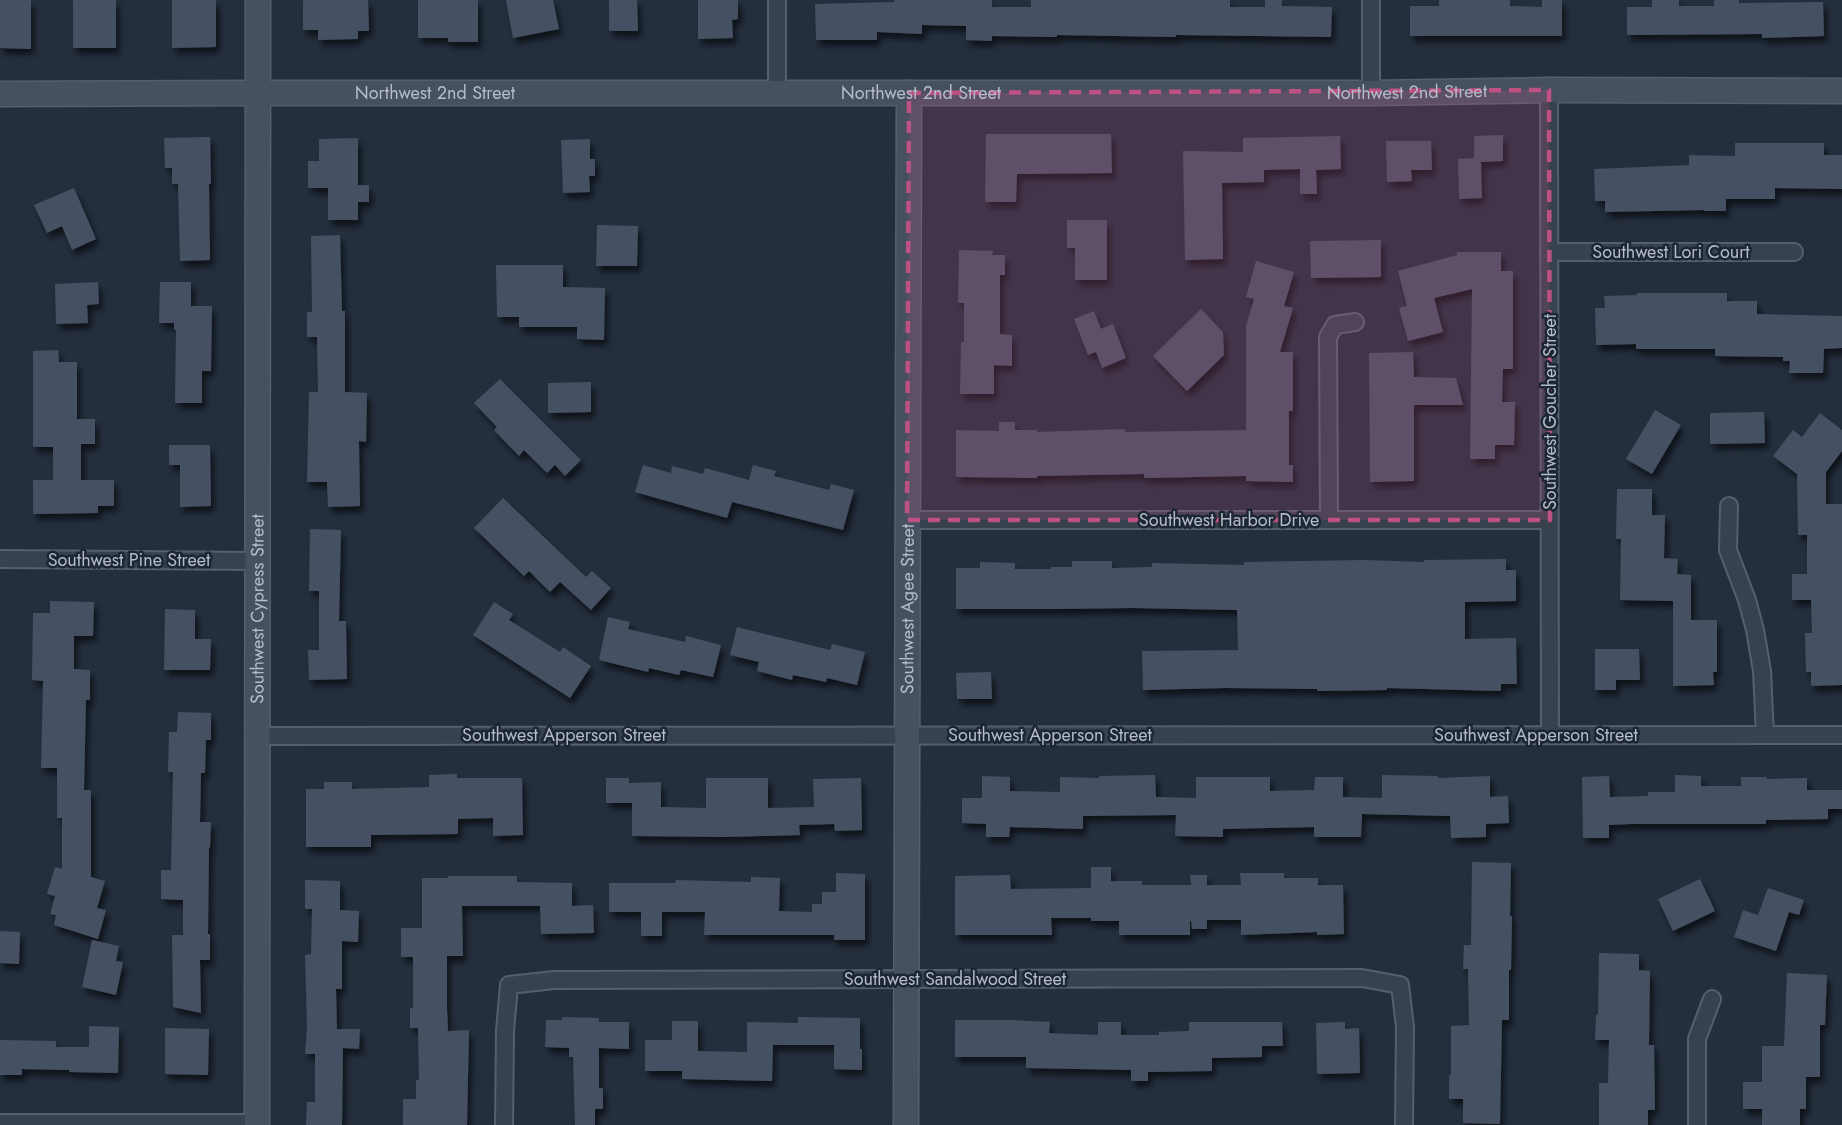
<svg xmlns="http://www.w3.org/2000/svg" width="1842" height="1125" viewBox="0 0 1842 1125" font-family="Jost,sans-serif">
	<defs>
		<filter id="shadow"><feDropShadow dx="3.5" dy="6" stdDeviation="3" flood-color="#0009"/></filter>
	</defs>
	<rect width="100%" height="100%" fill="#242f3e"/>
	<path fill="#455162" filter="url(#shadow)" d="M0,0h31v49l-31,-1z
		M73,0h43v48h-43z
		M172,0h44v47l-44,1z
		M303,0h65l1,31h-11v8l-40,1v-10h-15z
		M418,0h60v42h-30v-4h-30z
		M506,0h47l6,29 -46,9z
		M609,0h28l1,31h-29z
		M698,0h40v19l-6,1 1,18 -35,1z
		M894,0h98v7h39v-7h199v7h35v-7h17v6l50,1 -1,30 -155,-2v2l-119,-2v2l-65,-1v5l-26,-1v-14l-44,-1v9l-45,-2v8h-61l-1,-36 79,-2z
		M1439,0h71v6l32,1v-7h20v36h-152v-30h29z
		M1652,0h27v6h35v-6h25v3l84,-1 1,34 -62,2v-4l-135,1v-28h25z
		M986,134h125l1,39 -95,1 -1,28h-31z
		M1503,135v26l-22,1 1,36 -23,1 -1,-40 16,-1v-22z
		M1340,136l1,33 -25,1 1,24h-17v-25l-36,1v12l-42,1 1,76 -38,1 -2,-109 60,1v-14z
		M210,137l1,47h-2l1,76 -30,1 -2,-77h-6v-16h-7l-1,-30z
		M358,138v47h11v17h-11v18h-30v-32h-20v-27h11v-22z
		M590,139v20h5v17h-6l1,16 -27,1 -2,-53z
		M1386,141h45l1,29h-21l1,11 -25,1z
		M1735,143h89v12h18v34l-67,-1v11h-49v12h-22v-1l-99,2v-11h-10l-1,-32 95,-4v-10l46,1z
		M74,188l22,51 -24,11 -10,-24 -15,7 -13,-28z
		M1067,220h40v60h-32v-32h-8z
		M597,225l41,1 -1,40h-41z
		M340,235l2,76h3v81l22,1 -1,49 -7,-1 1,65 -32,1 -1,-25h-20l2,-90h9l-1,-55h-10v-25h5l-1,-76z
		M1381,240v37l-70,1 -1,-37z
		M959,250l34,1 -1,4h13v20h-5v59l12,1v31l-18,-1v29h-34l1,-52h3v-39h-6z
		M1457,252h44v19h12v98h-10l-1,33h13l-1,43h-19v14h-25l2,-170 -38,9 9,34 -35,9 -9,-33 8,-2 -9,-35 59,-16z
		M1256,261l38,11 -10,34 9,2 -13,44h13v59h-4v54h4v17l-47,-1v-5l-102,2v-4l-107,2v2l-81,-1v-47l43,1v-9h16v8h22v2l88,-3v3l121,-2v-104l8,-27 -8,-2z
		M496,265h67v22l42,1 -1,52 -27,-1v-12h-58v-10h-22z
		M98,282l1,22 -12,1 1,18 -32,1 -1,-40z
		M160,282h31v24h21l-1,65h-9v32h-27l1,-73h-2v-7h-15z
		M1637,293h90v8h30v13l85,2v32l-18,1 -1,24h-34l1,-12h-7v-4l-68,-1v-7h-79v-5l-40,1 -1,-37h10l-1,-12 33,-1z
		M1201,309l22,23 1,23 -37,36 -34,-35z
		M1094,311l7,18 12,-5 13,34 -24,10 -6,-16 -8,3 -14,-36z
		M58,350l1,12h18v57h18v25h-14v36h33v26h-16v7l-65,1v-34h20v-33h-20v-96z
		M1413,352l1,25 42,1 7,27h-49v76l-44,1 -1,-129z
		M500,379l81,81 -16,16 -10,-11 -8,8 -23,-23 -5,6 -25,-26 3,-3 -23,-24z
		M591,382v30l-43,1v-30z
		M1655,410l26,15 -29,49 -26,-15z
		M1764,412l1,31 -55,1v-31z
		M1820,413l22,17v21l-16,21v32h16v181l-31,1v-14h-5l-1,-39h7l-1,-33h-19v-26h15v-39h-9l-1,-61 -24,-18 20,-26 9,7z
		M169,445h41l1,61 -31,1v-42h-11z
		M643,465l28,8 1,-7 31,8 2,-6 44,12 4,-15 23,6 -2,5 55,14 2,-6 23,6 -11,40 -111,-28 -5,16 -92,-26z
		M1617,489h35v26h13l-1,43 14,1 -1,15 14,1v45h26v52h-4l1,13 -41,1v-85l-53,-1 1,-61h-5z
		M503,498l83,79 6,-6 19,17 -20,22 -31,-28 -10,10 -21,-21 -5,5 -50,-48z
		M310,529l31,1 -2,91h7l1,58 -38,1 -1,-30h11v-59h-10z
		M1506,559v11h10v31l-51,1v37l51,-1 1,46h-16v7l-114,-3v2l-70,1v-2l-92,-1 -82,2 -1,-39 96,-1 -1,-40 -105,-2 -74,1h-102v-41h24v-6l35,1v6h36v-2h21v-6h40v7l40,-1v-4l92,2v-3l120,-2 60,2v-2z
		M50,601l44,1 -1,34h-19v33l16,1v30h-4l-2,90h7v87l14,4 -8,27 9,2 -8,29 -44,-14 2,-10 -6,-1 5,-18 -8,-2 8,-27 7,2v-51h-5v-50h-16l2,-87 -11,-1 1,-67h17z
		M494,602l19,12 -4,6 51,32 3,-5 28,19 -21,32 -97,-63z
		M165,609l30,1v29h16l-1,31h-46z
		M608,617l22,5 -2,7 57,13 1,-6 35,9 -8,32 -32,-7 -2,5 -30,-7 -1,4 -49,-12z
		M737,627l93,23 2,-6 33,8 -8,33 -30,-7 -1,4 -33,-7 -1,5 -35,-9 2,-9 -29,-7z
		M1595,649h44l1,31h-24v10h-21z
		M991,672l1,27h-35l-1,-26z
		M178,712l33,1v27h-5l-1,33h-4l-1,49h11l-1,26h-1l-1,86h2v26h-10l1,53 -28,-6 -1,-72h11v-35l-22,-1v-29h10l2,-98h-5l1,-40h8z
		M457,774v4h65l1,57 -30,1v-18l-35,1v15l-87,1v12h-65v-58h18v-7h28v7l77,-2v-12z
		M1155,775l1,22 40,1v-21h74v14l44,-1 1,-13h28v20l39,1v-23l56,1v2l52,-2v21l18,-1 1,27 -23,1v13l-35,1 -1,-22 -88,-2 -1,23h-47v-10l-91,2v8l-48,-1 1,-21 -93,1v13l-73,-2 -1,10h-23v-13l-24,-1v-25h20v-22l28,1v14l50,1v-15l39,1v-2z
		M1675,775l26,1v10h40v-9h26v2l40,-1v12h35v19h-14v10l-62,1v4h-135l-22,1v13h-26l-1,-61 27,-1 1,21 38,-1v-4h27z
		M606,778h23v5l32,-1v25l45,1v-30h62v30l46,-1 -1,-28 48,-1 1,52 -27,1 -1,-7 -35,1 1,10 -75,2 -93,-1v-33h-26z
		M1472,862l39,1 -1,53h2l-1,54h-2v50h-7l-2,104 -37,-1v-24h-14v-24h2v-49l18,-1 -1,-56h-5l1,-24h7z
		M1091,867h20v14h31v4h49l-1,-10h17v10h34l-1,-12h44v5h34v7h25l1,49 -27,1v-3l-76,3v-15h-34v9h-15l-1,-8h-1v14h-71v-14h-28v-3h-40l1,17h-97v-59l55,-1 1,14 80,-1z
		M836,873l29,1v66h-31v-5h-130l1,-23h-43v24h-21v-24h-32v-29h66l1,-3 75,2v-5l29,1 -1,33 33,1v-8h10v-12h14z
		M448,876h69v6l55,1v23l21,-1 1,28 -53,1 -1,-28h-78l1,50h-16v52l1,23 21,-1 -2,95h-64v-26h13v-19h3l-1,-52h-8v-20h3v-51h-12v-29h21v-50h26z
		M1700,879l15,32 -42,20 -15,-32z
		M305,880l35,1v29l19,1 -1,31 -16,-1v48h-6l1,40h23l-1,20 -16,-1 -1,77h-36l1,-23h8v-48h-10l2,-26 -2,-73 6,-1 1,-45h-7z
		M1768,888l36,12 -5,15 -10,-3 -13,39 -42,-14 9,-27 15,5z
		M0,931l20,1 -1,32 -19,-1z
		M92,940l27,6 -3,15 7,1 -7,33 -34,-8z
		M1599,953l40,1v16l11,1 -1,74h5l1,65h-7v15h-49v-42h9l1,-43h-14l1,-25h2z
		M1787,973l40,2 -2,50h-5v52h-14v32h-6v16h-38v-16h-19v-27h19v-36h22z
		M562,1017l37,1v4h30v27l-30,-1v40h4v21h-8v16h-20l-2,-68h-4v-9l-24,-1 1,-27h16z
		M798,1017l62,1v31h2v21l-28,-1v-24h-61l-1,36 -90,-2v-8h-37v-31h27v-19h26v30l49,1v-30l51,1z
		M955,1020h56l39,2 -1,11 49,2v-13h23v13h38v-3l30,-1v-9h93l1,24h-21v11l-50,1v13l-64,1v9h-17v-11l-105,-2v-11h-71z
		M1345,1022v7l14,-1 1,45 -43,1 -1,-51z
		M89,1026l30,1 -1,46 -49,-1v-2l-47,-1v6h-22v-35l56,1v6h33z
		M165,1028l44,1 -1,46 -43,-1z"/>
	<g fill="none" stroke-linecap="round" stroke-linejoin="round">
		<g stroke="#565f6c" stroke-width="20">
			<path id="street" d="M777,0v93
				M1371,0v93
				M1549,90l1,645
				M1549,252h245
				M1729,506l-1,44 19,50 8,30 7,41 3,64
				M907,520h643
				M1329,520l-1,-183 7,-12 20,-3
				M0,559l257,2
				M258,736l1584,-1
				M0,1123h257
				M504,1125l1,-94 4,-46 45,-5 808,-2 38,7 5,42 -1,98
				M1697,1125v-86l15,-40"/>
		</g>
		<g stroke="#565f6c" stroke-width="27">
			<g id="secondary">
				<path id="s1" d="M0,94l257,-1h1114l178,-3 293,1"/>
				<path id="s2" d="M257,1125l1,-1125"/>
				<path id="s3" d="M906,1125l3,-1032"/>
			</g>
		</g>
		<use href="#street" stroke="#38414e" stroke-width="16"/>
		<use href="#secondary" stroke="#465061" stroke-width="24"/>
	</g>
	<path fill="#bd5182" fill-opacity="0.2" stroke="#bd5182" stroke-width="4.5" stroke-dasharray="12 8" stroke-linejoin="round" d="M1549,90l1,430h-643l2,-427z"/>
	<g text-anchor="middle" stroke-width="5" stroke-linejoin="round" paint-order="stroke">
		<g font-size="18" fill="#b4bcc9" stroke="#1d2633">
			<text dy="6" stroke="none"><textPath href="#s1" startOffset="921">Northwest 2nd Street</textPath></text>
			<text dy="6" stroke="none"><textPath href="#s1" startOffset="1407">Northwest 2nd Street</textPath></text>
			<text dy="6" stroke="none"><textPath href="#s1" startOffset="435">Northwest 2nd Street</textPath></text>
			<text x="1671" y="258">Southwest Lori Court</text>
			<text transform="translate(1550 412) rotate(-90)" y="6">Southwest Goucher Street</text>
			<text x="1229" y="526">Southwest Harbor Drive</text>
			<text x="129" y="566">Southwest Pine Street</text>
			<text dy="6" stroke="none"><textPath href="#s2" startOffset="516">Southwest Cypress Street</textPath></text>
			<text dy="6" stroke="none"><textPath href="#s3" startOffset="516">Southwest Agee Street</textPath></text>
			<text x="564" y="741">Southwest Apperson Street</text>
			<text x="1050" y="741">Southwest Apperson Street</text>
			<text x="1536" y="741">Southwest Apperson Street</text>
			<text x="955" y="985">Southwest Sandalwood Street</text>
		</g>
	</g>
</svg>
